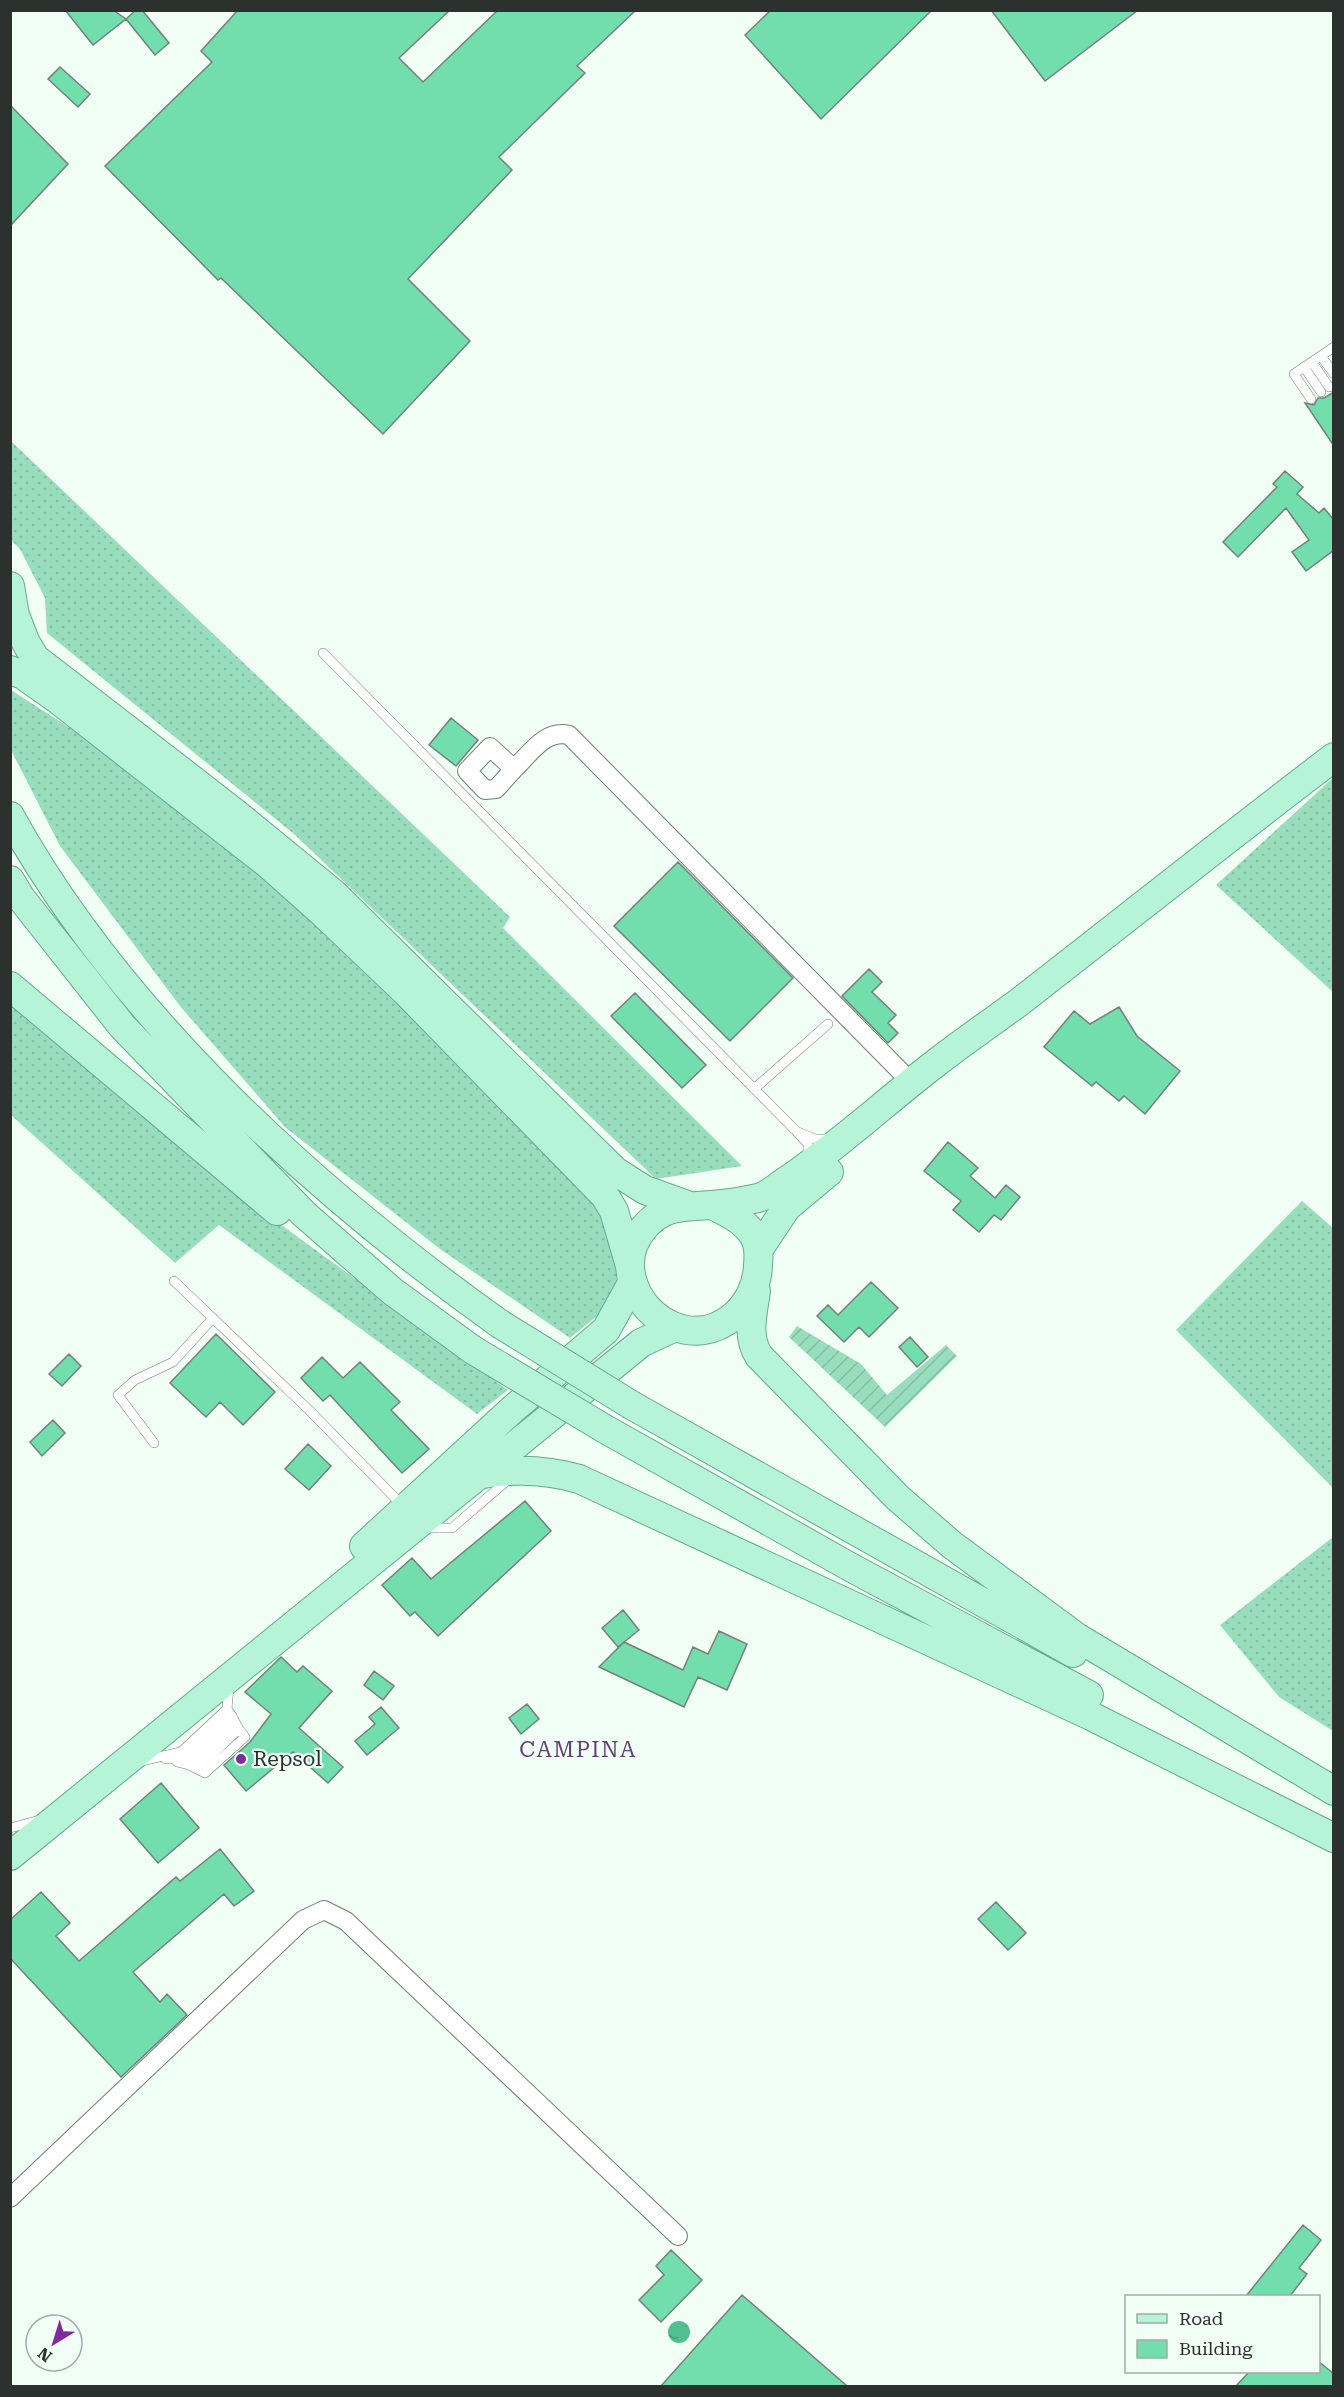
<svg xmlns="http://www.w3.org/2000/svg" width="1344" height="2397" viewBox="0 0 1344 2397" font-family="'Roboto Serif',serif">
	<defs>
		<pattern id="grass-dots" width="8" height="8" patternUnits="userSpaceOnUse" patternTransform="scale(1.5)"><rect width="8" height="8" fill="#98debc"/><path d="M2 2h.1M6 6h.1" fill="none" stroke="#83bfa2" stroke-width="1.8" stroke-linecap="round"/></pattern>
		<pattern id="garden-furrows" width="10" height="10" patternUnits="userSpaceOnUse" patternTransform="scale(1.5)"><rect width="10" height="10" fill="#98debc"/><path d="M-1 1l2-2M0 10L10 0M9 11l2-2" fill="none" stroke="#83bfa2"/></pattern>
		<pattern id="water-ripples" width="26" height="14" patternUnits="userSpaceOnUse" patternTransform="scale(1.5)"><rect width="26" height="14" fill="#51bf91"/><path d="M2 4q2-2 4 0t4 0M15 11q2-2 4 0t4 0" fill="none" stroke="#439c77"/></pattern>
	</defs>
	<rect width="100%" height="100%" fill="#f0fef6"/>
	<path fill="url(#grass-dots)" d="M11,441l499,476 -7,11 239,238 -86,13 -362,-345 -247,-201 -2,-35 -25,-49 -9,-9z
		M11,690l87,56 238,189 252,261 24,37 5,51 -15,28 -32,26 -130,-89 -155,-122 -105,-121 -120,-160 -49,-96z
		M1333,778v214l-117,-107z
		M10,999l248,209 250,182 -31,24 -258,-189 -44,38 -164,-148z
		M1302,1201l31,27v260l-157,-158z
		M1333,1537v194l-54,-34 -59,-72z"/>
	<path fill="url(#garden-furrows)" d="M797,1326l64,38 26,31 59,-50 11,11 -72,71 -96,-90z"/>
	<path fill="url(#water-ripples)" d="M668 2332a11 11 0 1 1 22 0a11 11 0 1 1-22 0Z"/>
	<path fill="#72deae" stroke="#74817a" stroke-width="1.5" d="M65,10h48l13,9 -33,26z
		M136,10h6l27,33 -14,12 -29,-36z
		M238,10h212l-51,48 24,24 75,-72h138l-59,56 8,7 -86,84 13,13 -104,109 62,62 -87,93 -162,-156 -3,2 -113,-114 107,-104 -11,-11z
		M771,10h161l-111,109 -76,-84z
		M991,10h147l-93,71z
		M60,67l30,27 -12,13 -30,-28z
		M10,105l58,59 -58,62z
		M1334,392v54l-29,-43 9,2 4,-7h6z
		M1285,471l18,16 -6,7 22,19 5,-5 10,12v30l-28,21 -14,-19 17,-12 -23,-32 -48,49 -15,-15 54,-55 -4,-3z
		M451,718l27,22 -22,26 -27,-21z
		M678,862l115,116 -63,63 -116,-115z
		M869,969l13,13 -10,10 24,23 -8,8 10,10 -10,10 -46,-47z
		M635,993l71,72 -24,23 -71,-72z
		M1119,1007l18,29 43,35 -35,43 -21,-18 -5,5 -23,-19 -4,4 -48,-39 30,-36 16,13z
		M948,1142l30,26 -8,8 25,22 11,-13 14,12 -19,23 -7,-5 -15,17 -26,-22 8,-9 -37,-30z
		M871,1282l27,26 -29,29 -10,-10 -15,15 -27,-26 11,-11 10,10z
		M216,1334l59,58 -32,33 -23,-23 -14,15 -36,-34z
		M910,1337l18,20 -11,10 -18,-20z
		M69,1354l12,12 -19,20 -13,-12z
		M322,1357l21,21 17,-16 40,40 -9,8 38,39 -27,24 -72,-78 -7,6 -22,-23z
		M53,1420l12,13 -23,23 -12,-14z
		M308,1444l23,22 -22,24 -24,-21z
		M525,1501l26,30 -113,105 -23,-24 -5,4 -28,-31 30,-27 19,21z
		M623,1610l16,20 -21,17 -16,-19z
		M719,1631l28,13 -20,46 -29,-13 -14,30 -85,-40 25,-25 59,28 10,-23 15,7z
		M281,1657l16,15 6,-6 29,25 -33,37 44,39 -15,16 -35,-31 -47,39 -22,-26 26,-23 21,-28 -26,-22z
		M374,1671l20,15 -11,14 -19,-15z
		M527,1704l12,15 -18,15 -12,-16z
		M381,1707l18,21 -32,27 -12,-14 20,-17 -6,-7z
		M161,1783l38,45 -41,35 -38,-44z
		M220,1849l34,42 -20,15 -10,-12 -91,78 27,30 7,-8 20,21 -66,62 -111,-119v-38l31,-28 29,31 -14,13 23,25 97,-84 4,4z
		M996,1902l30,31 -18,17 -30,-31z
		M1303,2225l18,15 -22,28 8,6 -17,22h-44z
		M671,2250l31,30 -41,42 -22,-22 25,-25 -8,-9z
		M742,2295l105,91h-186z
		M1318,2361l16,13v12h-98l13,-14h69z"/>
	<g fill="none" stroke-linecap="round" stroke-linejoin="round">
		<g stroke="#707d76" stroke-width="10">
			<path id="service" d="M1321,356l13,18
				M1312,362l17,25
				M1304,367l17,25
				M1311,399l-17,-25 40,-27
				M323,653l473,478 12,13v14
				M754,1089l74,-65
				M798,1132l17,7h16
				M174,1281l135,129 93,95
				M154,1443l-36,-48 17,-15 38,-18 40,-44
				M427,1528h25l57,-49
				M166,1759h20l46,-43 -5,-7
				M141,1761l40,-9 46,-43 2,-23
				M177,1762l12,3 46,-43 -3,-6
				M189,1765l8,4 42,-40 -4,-7
				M197,1769l8,4 40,-36 -6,-8
				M10,1828l30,-8"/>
		</g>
		<g stroke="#707d76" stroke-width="20">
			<path id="minor" d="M514,769l-18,20 -11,1 -18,-19 23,-24 24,22c16,-15 31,-40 55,-34l343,348
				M10,2198l293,-278 21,-10 22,11 332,315"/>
		</g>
		<g stroke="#64ab8b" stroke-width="30">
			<path id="primary" d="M10,586l5,29 -5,8
				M15,615l10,26 10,17 199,154 99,81 282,278 30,19 42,15
				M10,670l13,5 34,24 211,165 55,49 83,79 199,204 9,15 16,55
				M10,816c111,201 305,376 490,508
				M10,880l11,18 101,128 182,188 88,77 81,59
				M10,986l267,225
				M712,1205c16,8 32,15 42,31 5,9 5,19 4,29 -1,42 -42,79 -85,61 -37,-15 -58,-63 -30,-97 20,-25 41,-22 69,-24 15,-1 32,-4 46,-7 9,-2 18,-10 25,-15 54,-36 102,-81 153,-120 28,-22 58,-42 86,-63 104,-81 207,-163 312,-243
				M759,1249l28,-42 42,-35
				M756,1291c-3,22 -10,45 3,65l139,142 54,47 126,93 256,153
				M633,1406l440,247
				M605,1429l247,139 237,127
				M477,1475c36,-7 68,-6 102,4l512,237 243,122
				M364,1546l150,-138 92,-78 26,-47
				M10,1856l631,-513 34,-16"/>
		</g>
		<use href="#service" stroke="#fff" stroke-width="9"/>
		<use href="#minor" stroke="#fff" stroke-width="18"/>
		<use href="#primary" stroke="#b5f4d7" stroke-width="28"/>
		<g stroke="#64ab8b" stroke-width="30" stroke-linecap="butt">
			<path id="primary-bridge" d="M500,1324l133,82
				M473,1350l132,79"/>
		</g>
		<use href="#primary-bridge" stroke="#b5f4d7" stroke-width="28"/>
	</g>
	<circle fill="#7b2d9f" stroke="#f0fef6" stroke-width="2" cx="241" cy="1759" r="6"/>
	<g text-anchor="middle" stroke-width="4.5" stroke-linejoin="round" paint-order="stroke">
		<g font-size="21" fill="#2b312e" stroke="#f0fef6" text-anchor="start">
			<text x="253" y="1766">Repsol</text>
		</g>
		<g font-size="22" letter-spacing="1.5" fill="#633e77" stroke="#f0fef6">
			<text x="578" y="1757">CAMPINA</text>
		</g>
	</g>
	<rect width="1344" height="2397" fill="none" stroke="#2b312e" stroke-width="24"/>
	<rect x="1125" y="2295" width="195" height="78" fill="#f0fef6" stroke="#a1aca6" stroke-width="1.5"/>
	<rect x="1137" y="2314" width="30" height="9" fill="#b5f4d7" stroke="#a1aca6" stroke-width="1.5"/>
	<text x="1179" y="2325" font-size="18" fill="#2b312e">Road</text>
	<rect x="1137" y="2340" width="30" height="18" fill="#72deae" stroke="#a1aca6" stroke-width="1.5"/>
	<text x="1179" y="2355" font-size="18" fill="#2b312e">Building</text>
	<g transform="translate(54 2343) rotate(218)"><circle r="28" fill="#f0fef6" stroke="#a1aca6" stroke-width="1.5"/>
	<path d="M0-4.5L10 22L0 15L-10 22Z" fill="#7b2d9f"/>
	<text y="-9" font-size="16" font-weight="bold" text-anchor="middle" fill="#2b312e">N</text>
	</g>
</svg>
